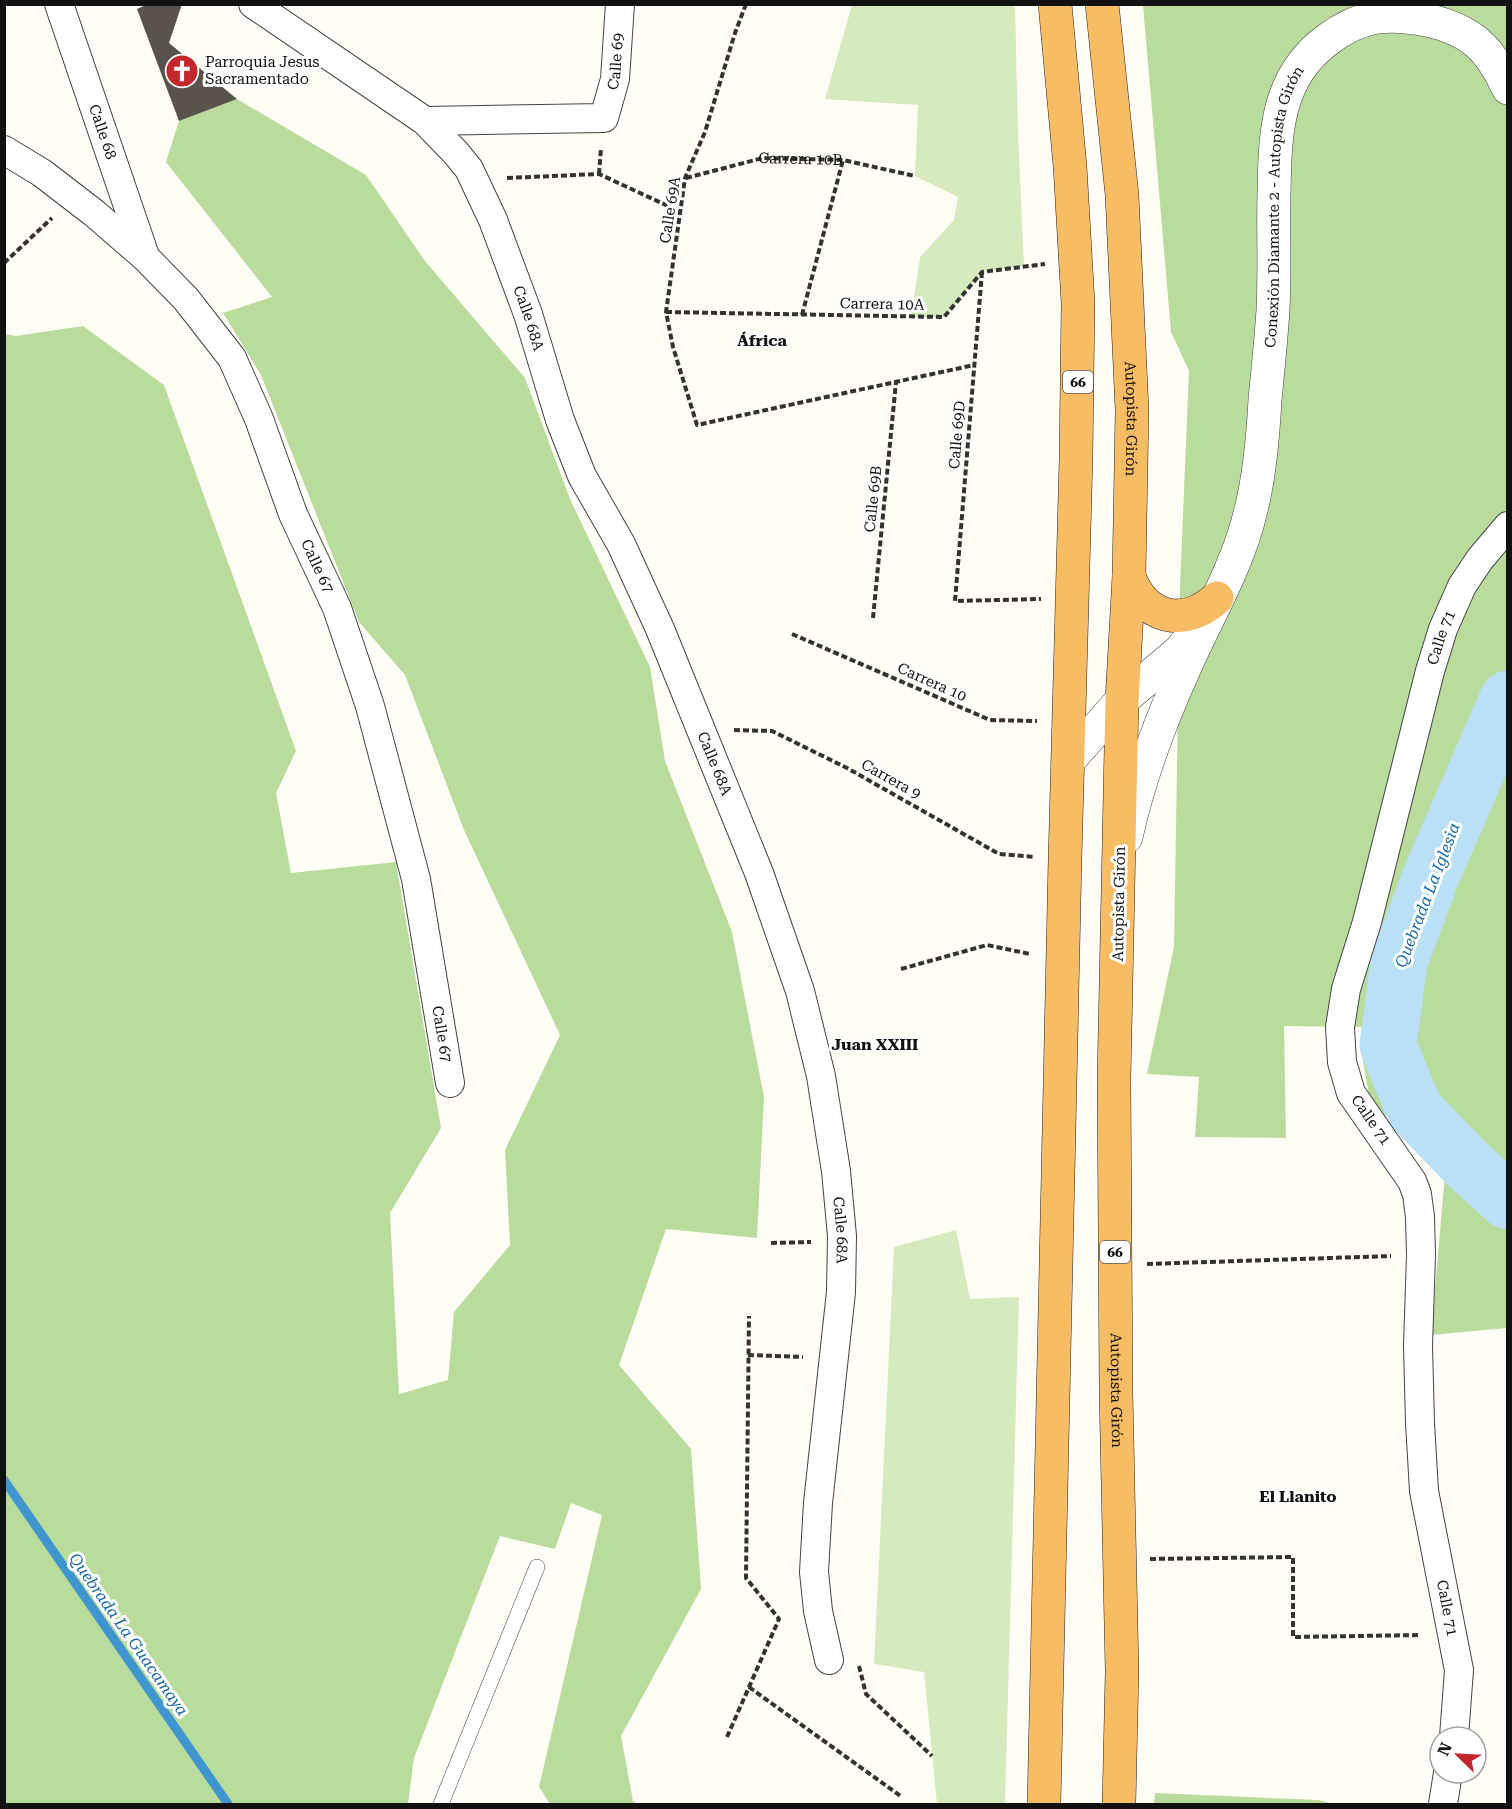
<svg xmlns="http://www.w3.org/2000/svg" width="1512" height="1809" viewBox="0 0 1512 1809" font-family="'Roboto Serif',serif">
	<rect width="100%" height="100%" fill="#fffdf5"/>
	<path fill="#d5ebbd" d="M852,5h163l3,127 6,134 -42,6 -38,45h-33l9,-60 34,-37 4,-23 -43,-21 3,-71 -93,-6z
		M956,1230l14,69 49,-2 -14,507h-68l-13,-132 -50,-8 20,-417z"/>
	<path fill="#b9dc9c" d="M1143,5h364v1323l-76,7 14,-161 -75,-73 -9,-51 1,-23 -78,-1 2,112 -91,-1 4,-60 -52,-3 27,-127 6,-361 9,-215 -18,-39z
		M237,99l129,76 59,86 100,117 45,121 80,168 15,94 67,171 32,165 -7,141 -91,-9 -47,136 72,84 10,140 -80,147 12,65 5,3h-88l-11,-17 63,-272 -31,-12 -16,46 -55,-13 -86,222 -6,46h-403v-1470l11,2 67,-10 81,59 132,366 -20,42 15,80 105,-11 45,266 -51,85 9,181 49,-14 6,-68 56,-67 -5,-95 55,-115 -96,-205 -59,-155 -46,-53 -98,-247 -38,-62 49,-16 -106,-135 13,-41z
		M1155,1793l163,7 16,4h-180z"/>
	<g fill="none" stroke-linecap="round" stroke-linejoin="round">
		<path stroke="#3f96cf" stroke-width="9" d="M4,1480l224,324"/>
		<path stroke="#b9e0f7" stroke-width="57" d="M1508,699l-77,177 -32,86 -11,83 26,64 53,55 41,37"/>
	</g>
	<path fill="#5a524d" d="M148,4h34l-13,39 68,56 -58,22 -42,-112z"/>
	<g fill="none" stroke-linecap="round" stroke-linejoin="round">
		<g stroke="#444" stroke-width="16">
			<path id="service" d="M441,1804l96,-237"/>
		</g>
		<g stroke="#444" stroke-width="30">
			<g id="minor">
				<path id="s2" d="M59,4l86,252"/>
				<path id="s3" d="M253,4l172,117 31,32 13,16 24,51 35,94 32,106 22,56 39,68 39,85 99,244 41,118 21,85 15,95 6,65 -1,56 -23,211 -4,69 4,39 11,49"/>
				<path id="s4" d="M425,121l179,-3 11,-39 5,-75"/>
				<path id="s5" d="M4,150l38,23 52,40 52,45 40,41 46,59 27,61 34,95 44,94 33,98 46,173 34,204"/>
				<path id="s6" d="M1454,1737l5,-67 -35,-179 -4,-68 -2,-77 3,-91 -1,-38 -3,-23 -5,-13 -61,-88 -9,-31 -2,-35 6,-38 21,-67 63,-251 13,-42 19,-43 18,-27 28,-33"/>
				<path d="M1443,1804l5,-31"/>
			</g>
		</g>
		<g stroke="#444" stroke-width="34">
			<g id="tertiary">
				<path d="M1069,760l53,-60 58,-49 9,-11"/>
				<path id="s7" d="M1126,837c13,-59 34,-115 59,-170 23,-52 53,-101 66,-157 9,-36 12,-73 14,-110 3,-30 6,-60 8,-90 2,-39 0,-78 1,-117 1,-59 2,-115 53,-153 33,-25 60,-28 100,-20 44,10 63,28 81,68"/>
			</g>
		</g>
		<g stroke="#222" stroke-width="34">
			<g id="trunk">
				<path id="s8" d="M1102,4l20,191 10,215 -3,166 -7,124 -8,378 2,314 6,279 -3,133"/>
				<path d="M1129,576c15,42 54,53 88,22"/>
				<path d="M1044,1804l21,-945 11,-401 2,-155 -8,-137 -15,-162"/>
			</g>
		</g>
		<g stroke="#333" stroke-width="4" stroke-dasharray="6 3" stroke-linecap="butt">
			<path d="M746,4l-11,29 -30,99 -20,46 -19,134 7,35 24,78 277,-60"/>
			<path d="M599,174l2,-26"/>
			<path d="M507,178l92,-4 82,38"/>
			<path id="s1" d="M686,178l77,-20 80,2 72,16"/>
			<path d="M4,263l48,-45"/>
			<path d="M982,272l-27,329 86,-2"/>
			<path d="M666,312l278,5 38,-45 63,-8"/>
			<path d="M802,315l41,-155"/>
			<path d="M873,618l23,-236"/>
			<path d="M792,634l198,86 47,1"/>
			<path d="M734,730l38,1 75,37 152,86 35,3"/>
			<path d="M901,969l86,-24 43,9"/>
			<path d="M771,1243l40,-1"/>
			<path d="M1147,1264l244,-8"/>
			<path d="M748,1355l55,2"/>
			<path d="M1150,1559l143,-2v80l128,-2"/>
			<path d="M859,1666l7,28 66,62"/>
			<path d="M749,1687l153,110"/>
			<path d="M727,1737l52,-118 -33,-41 3,-262"/>
		</g>
		<use href="#service" stroke="#fff" stroke-width="15"/>
		<use href="#minor" stroke="#fff" stroke-width="28"/>
		<use href="#tertiary" stroke="#fff" stroke-width="33"/>
		<use href="#trunk" stroke="#f7bc64" stroke-width="33"/>
	</g>
	<defs>
		<g id="church-disc" transform="scale(1.725)"><circle r="9.5" fill="#c4262e" stroke="#fff"/><path d="M-1.2-6h2.4v3.5h3.3v2.4h-3.3V6h-2.4V-.1h-3.3v-2.4h3.3Z" fill="#fff"/></g>
	</defs>
	<g fill-rule="evenodd">
		<use href="#church-disc" x="182" y="71"/>
	</g>
	<g text-anchor="middle" stroke-width="6" stroke-linejoin="round" paint-order="stroke">
		<g fill="#fff" stroke="#585858" stroke-width="1.5">
			<rect x="1063" y="371" width="30" height="22" rx="4.5"/>
			<rect x="1100" y="1241" width="30" height="22" rx="4.5"/>
		</g>
		<g font-size="14" font-weight="bold" fill="#111">
			<text x="1078" y="387">66</text>
			<text x="1115" y="1257">66</text>
		</g>
		<g font-size="15" fill="#111" stroke="#fff" text-anchor="start">
			<text x="205" y="67">Parroquia Jesus<tspan x="205" dy="17">Sacramentado</tspan></text>
		</g>
		<g font-size="15" fill="#111" stroke="#fff">
			<text dy="5" stroke="none"><textPath href="#s4" startOffset="237">Calle 69</textPath></text>
			<text dy="5" stroke="none"><textPath href="#s2" startOffset="135">Calle 68</textPath></text>
			<text dy="5" stroke="none"><textPath href="#s1" startOffset="117">Carrera 10B</textPath></text>
			<text dy="5" stroke="none"><textPath href="#s7" startOffset="657">Conexión Diamante 2 - Autopista Girón</textPath></text>
			<text transform="translate(670 210) rotate(-81)" y="5">Calle 69A</text>
			<text transform="translate(882 304) rotate(1)" y="5">Carrera 10A</text>
			<text dy="5" stroke="none"><textPath href="#s3" startOffset="434">Calle 68A</textPath></text>
			<text dy="5" stroke="none"><textPath href="#s8" startOffset="416">Autopista Girón</textPath></text>
			<text transform="translate(957 435) rotate(-85)" y="5">Calle 69D</text>
			<text transform="translate(873 499) rotate(-84)" y="5">Calle 69B</text>
			<text dy="5" stroke="none"><textPath href="#s5" startOffset="536">Calle 67</textPath></text>
			<text dy="5" stroke="none"><textPath href="#s6" startOffset="1138">Calle 71</textPath></text>
			<text transform="translate(932 682) rotate(24)" y="5">Carrera 10</text>
			<text dy="5" stroke="none"><textPath href="#s3" startOffset="918">Calle 68A</textPath></text>
			<text transform="translate(891 779) rotate(29)" y="5">Carrera 9</text>
			<text transform="translate(1119 904) rotate(-89)" y="5">Autopista Girón</text>
			<text dy="5" stroke="none"><textPath href="#s5" startOffset="1022">Calle 67</textPath></text>
			<text transform="translate(1371 1120) rotate(55)" y="5">Calle 71</text>
			<text dy="5" stroke="none"><textPath href="#s3" startOffset="1404">Calle 68A</textPath></text>
			<text dy="5" stroke="none"><textPath href="#s8" startOffset="1388">Autopista Girón</textPath></text>
			<text transform="translate(1447 1608) rotate(79)" y="5">Calle 71</text>
		</g>
		<g font-size="16" font-weight="bold" fill="#111" stroke="#fff">
			<text x="762" y="346">África</text>
			<text x="875" y="1050">Juan XXIII</text>
			<text x="1298" y="1502">El Llanito</text>
		</g>
		<g font-size="16" font-style="italic" fill="#1768a6" stroke="#fff">
			<text transform="translate(1427 895) rotate(-69)" y="6">Quebrada La Iglesia</text>
			<text transform="translate(129 1634) rotate(55)" y="6">Quebrada La Guacamaya</text>
		</g>
	</g>
	<rect width="1512" height="1809" fill="none" stroke="#111111" stroke-width="12"/>
	<g transform="translate(1458 1755) rotate(294)"><circle r="28" fill="#ffffff" stroke="#a0a0a0" stroke-width="1.5"/>
	<path d="M0-4.5L10 22L0 15L-10 22Z" fill="#c4262e"/>
	<text y="-9" font-size="16" font-weight="bold" text-anchor="middle" fill="#111111">N</text>
	</g>
</svg>
